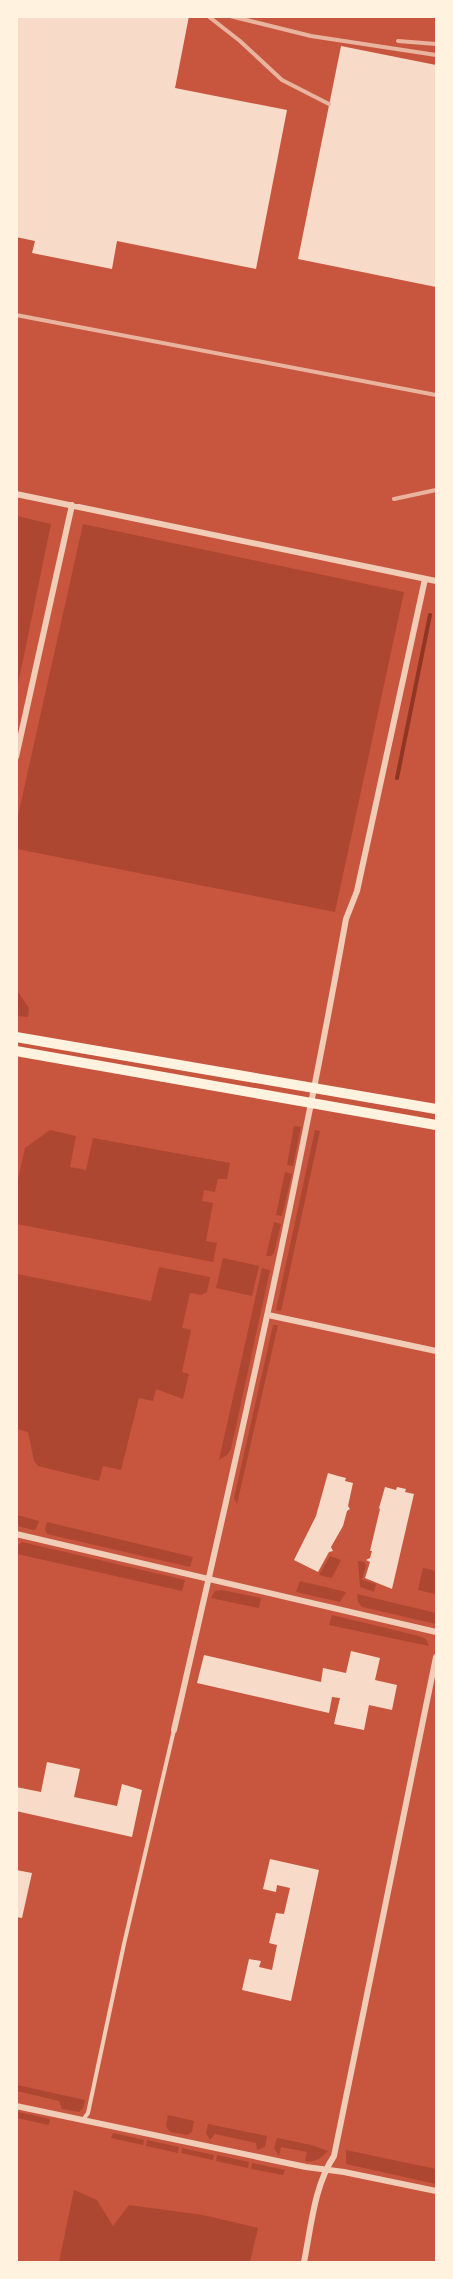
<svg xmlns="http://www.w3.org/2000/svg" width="453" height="2279" viewBox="0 0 453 2279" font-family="Raleway,sans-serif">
	<rect width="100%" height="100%" fill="#c8553d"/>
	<path fill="#ae4732" d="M17,516l34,8 -34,165 -1,-173z
		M83,524l321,68 -69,320 -318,-63v-29z
		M16,989l13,19 -1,9 -11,-1z
		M294,1126l7,1 -8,39 -6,-1z
		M50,1130l26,6 -6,31 16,3 7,-32 137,25 -3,16h-9l-3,13 -11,-2 -2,11 11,2 -7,38 11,2 -4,19 -196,-38v-40l8,-36z
		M315,1130l5,1 -39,180 -5,-1z
		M285,1172l7,2 -10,42 -6,-1z
		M274,1222l7,2 -7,29 -3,3h-5z
		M223,1258l36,8 -7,30 -36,-8z
		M159,1267l51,10 -3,15 -6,3 -11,-2 -8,35 9,2 -9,42 7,2 -6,25 -27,-10 -3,12 -14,-3 -18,72 -18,-4 -4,15 -61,-15 -4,-5 -6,-29 -11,-3v-155l134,27z
		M262,1268l8,2 -39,179 -4,6 -8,5z
		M273,1325h5l-41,179 -3,-6z
		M17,1515l22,6 -3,8 -3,1 -16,-4z
		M47,1522l146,35 -3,10 -143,-33 -2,-4z
		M22,1542l163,38 -3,11 -165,-37v-8z
		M330,1556l11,4 -9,18 -13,-3z
		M358,1561l6,1 2,3 -4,15 14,4 -2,8 -14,-5z
		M423,1568l13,3 -1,23 -17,-4z
		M300,1581l46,11 -6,10 -44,-10z
		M222,1590l39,8 -2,10 -48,-10 4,-7z
		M357,1594l79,19v11l-74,-17 -4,-5z
		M332,1615l87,21 7,3 3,7 -100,-21z
		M17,2085l68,15 -2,8 -4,4 -17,-3 -3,-8 -42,-10z
		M18,2112l32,7 -1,6 -32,-7z
		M168,2115l26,6 -2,11 -5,3 -17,-3 -4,-6z
		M208,2124l59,12 -2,11 -8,3 -1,-7 -41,-9 -5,6 -4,-7z
		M113,2133l31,7 -1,5 -32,-7z
		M277,2138l34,7 17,6c-7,7 -13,12 -23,10l2,-9 -26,-5 -2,9 -5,-8z
		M147,2140l32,7 -1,6 -32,-7z
		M182,2148l32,7 -1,5 -32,-7z
		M346,2150l90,19v15l-90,-20z
		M217,2155l32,7 -1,6 -32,-7z
		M252,2163l33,7 -2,5 -32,-6z
		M74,2190l23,10 16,26 16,-21 74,10 55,13 -8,34h-191z"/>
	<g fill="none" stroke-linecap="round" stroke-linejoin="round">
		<path stroke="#8f3625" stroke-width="4" d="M397,778l33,-163"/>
	</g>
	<path fill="#f7dbc8" d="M16,16h173l-14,72 112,22 -31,159 -139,-28 -5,28 -80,-16 3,-12 -19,-4z
		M341,46l95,19v222l-138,-28z
		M328,1473l10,3 8,2 -1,3 8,2 -5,23 2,3 -3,2 -4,15 -12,21 2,4 -4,1 -11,20 -24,-12 22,-44z
		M385,1487l11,3 1,-3 9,2 -1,3 9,2 -22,95 -27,-11 5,-16 -4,-2 4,-2 2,-7h-2l10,-42 -1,-1z
		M351,1651l29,7 -5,22 22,5 -5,25 -23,-5 -5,25 -30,-6 6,-26 -8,-1 -3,16 -132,-30 7,-28 117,27 2,-14 23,5z
		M47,1762l33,7 -6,28 43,9 5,-22 20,6 -10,47 -116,-26v-24l25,5z
		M270,1859l49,11 -28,131 -49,-11 7,-31 12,2 -2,6 13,3 5,-25 -8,-2 7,-30 8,1 6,-26 -13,-3 -1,7 -13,-3z
		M16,1870l16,3 -10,45 -6,-1z"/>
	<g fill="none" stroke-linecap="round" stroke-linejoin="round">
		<path stroke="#f1ccb7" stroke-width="4" d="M83,2120l5,-7 36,-169 50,-214"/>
		<path stroke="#f1ccb7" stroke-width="6" d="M16,494l420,87
			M16,757l56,-252
			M268,1315l168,36
			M16,1534l420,98
			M174,1730c62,-269 123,-539 172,-811l11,-28 68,-312
			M16,2106l290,61 38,5 92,19
			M304,2262c7,-34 10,-76 30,-106l102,-499"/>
		<path stroke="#fff3e0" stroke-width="10" d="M16,1037l420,72
			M16,1051l420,74"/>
		<path stroke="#e9b49f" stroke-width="4" d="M208,16l32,25 42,39 47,24
			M230,16l81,20 125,19
			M398,41l38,3
			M16,315l420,80
			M394,499l42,-9"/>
	</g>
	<rect width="453" height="2279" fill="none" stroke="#fff3e0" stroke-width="36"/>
</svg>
